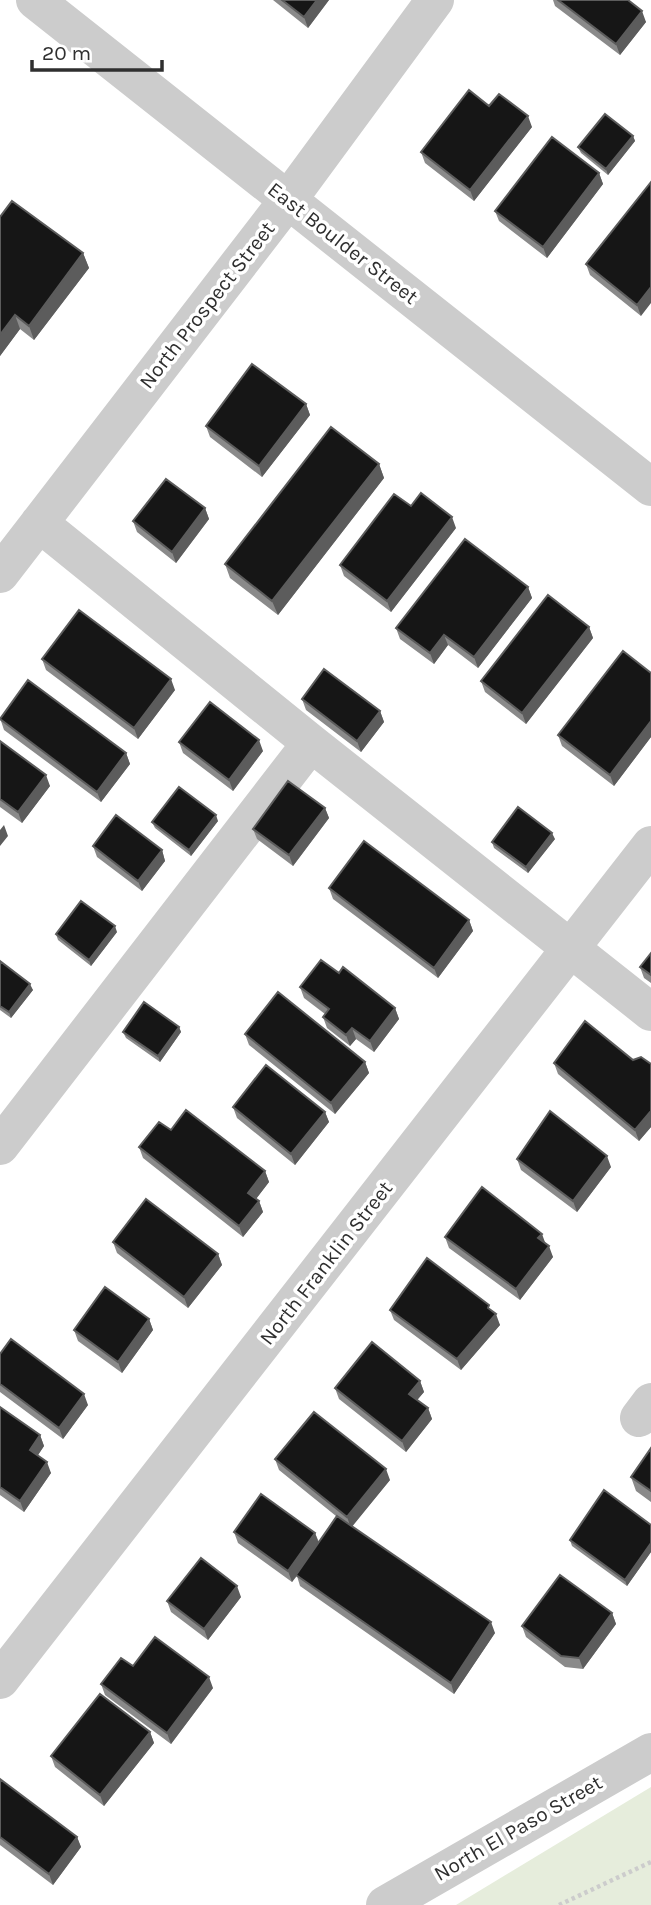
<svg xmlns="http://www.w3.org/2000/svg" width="651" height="1905" viewBox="0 0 651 1905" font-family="Karla,sans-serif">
	<rect width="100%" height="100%" fill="#fff"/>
	<path fill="#e6eddc" d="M651,1787v118h-195z"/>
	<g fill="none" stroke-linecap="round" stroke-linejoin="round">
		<path stroke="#ccc" stroke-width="4.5" stroke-dasharray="3.5 3.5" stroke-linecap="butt" d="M559,1905l92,-43"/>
		<path stroke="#ccc" stroke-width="38" d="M35,0l616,487
			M39,523l272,220 340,269
			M0,574l288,-374 147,-200
			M0,1146l311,-403
			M639,1418l12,-16
			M0,1680l651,-835
			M385,1905l266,-153"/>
	</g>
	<path fill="#8a8a8a" d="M273,0h56l-21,28z
		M553,0h75l18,22 -26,33 -65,-49z
		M489,106l43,21 -58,74 -49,-38 -4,-11z
		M633,136l2,5 -27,34 -27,-22 -3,-6z
		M599,173l4,11 -56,74 -48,-37 -4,-10z
		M651,182l-10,134 -51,-41 -4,-11z
		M0,217l83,36 6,15 -55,72 -14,-11 -20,27z
		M306,404l4,11 -48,62 -52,-40 -4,-11z
		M379,464l5,14 -106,137 -48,-37 -5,-14z
		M205,508l4,11 -33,44 -39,-31 -4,-11z
		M456,528l-65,84 -47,-36 -4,-11z
		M528,587l4,11 -54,70 -30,-23 -14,19 -34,-25 -4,-11z
		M589,627l4,11 -67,86 -41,-32 -4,-11z
		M42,659l133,31 -37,49 -92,-69z
		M651,673v64l-37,49 -52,-40 -4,-11z
		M302,699l78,12 4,11 -23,30 -55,-42z
		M0,718l126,35 4,11 -29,38 -97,-72z
		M0,741l50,45 -28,37 -22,-16z
		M179,742l84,9 -30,40 -50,-38z
		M325,808l4,10 -36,48 -36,-27 -4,-10z
		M218,821l-27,35 -36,-28 -3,-6z
		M555,839l-27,34 -34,-25 -2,-6z
		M93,846l69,4 3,11 -23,30 -45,-34z
		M329,888l140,32 4,11 -35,47 -105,-79z
		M117,932l-26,34 -33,-26 -2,-6z
		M651,953v30l-7,-5 -4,-11z
		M0,961l33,29 -22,28 -11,-8z
		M339,973l56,35 4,11 -25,33 -18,-13 -6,7 -23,-18 -4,-11 2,-3 -21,-16 -4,-11z
		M179,1027l2,5 -21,30 -34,-24 -3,-6z
		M245,1034l120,28 4,11 -34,41 -86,-69z
		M633,1060l18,4v63l-12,14 -81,-67 -4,-11z
		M233,1107l92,5 4,10 -34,43 -58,-47z
		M171,1130l94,41 4,11 -13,17 3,2 4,11 -20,25 -100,-79 -4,-11z
		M517,1159l94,8 -34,45 -56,-42z
		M445,1237l100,6 8,14 -33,43 -71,-52z
		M113,1242l105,12 4,11 -34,43 -71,-55z
		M390,1310h101l9,15 -39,45 -67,-50z
		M149,1319l4,11 -31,43 -44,-32 -4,-11z
		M0,1354l88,51 -25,34 -63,-47z
		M420,1381l4,11 -7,8 11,8 4,11 -26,33 -67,-53 -4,-11z
		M0,1407l40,28 4,11 -6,9 13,18 -27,39 -24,-17z
		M651,1448v54l-15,-11 -5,-14z
		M275,1459l115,21 -38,46 143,107 -41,61 -154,-108 -3,-10 -5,6 -54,-39 -4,-11 81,1 4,9 17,-26 -57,-46z
		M651,1525v27l-24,34 -55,-40 -2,-6z
		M241,1597l-33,43 -37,-28 -4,-11z
		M612,1613l4,11 -33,45 -18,-2 -39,-30 -4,-11z
		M101,1684l112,4 -42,56 -66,-49z
		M150,1732l4,11 -50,63 -49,-39 -4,-11z
		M0,1779l77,58 4,10 -28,38 -53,-40z"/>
	<path fill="#5c5c5c" d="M317,0h12l-21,28 -4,-11z
		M642,11l4,11 -26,33 -4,-11z
		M528,116l4,11 -58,74 -4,-11z
		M633,136l2,5 -27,34 -2,-6z
		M599,173l4,11 -56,74 -4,-11z
		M83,253l6,15 -55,72 -5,-14z
		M651,287v16l-10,13 -4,-11z
		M15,315l5,14 -20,27v-21z
		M306,404l4,11 -48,62 -3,-11z
		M379,464l5,14 -106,137 -6,-14z
		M205,508l4,11 -33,44 -4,-11z
		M452,517l4,11 -65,84 -4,-11z
		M528,587l4,11 -54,70 -4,-11z
		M589,627l4,11 -67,86 -4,-11z
		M444,635l4,10 -14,19 -4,-11z
		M171,679l4,11 -37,49 -4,-11z
		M380,711l4,11 -23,30 -4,-11z
		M651,721v16l-37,49 -4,-11z
		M259,740l4,11 -30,40 -4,-11z
		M126,753l4,11 -29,38 -4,-10z
		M46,775l4,11 -28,37 -4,-11z
		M325,808l4,10 -36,48 -4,-11z
		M216,815l2,6 -27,35 -2,-6z
		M4,825l4,11 -8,10v-16z
		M552,833l3,6 -27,34 -2,-6z
		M162,850l3,11 -23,30 -4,-10z
		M469,920l4,11 -35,47 -4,-10z
		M115,926l2,6 -26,34 -2,-6z
		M30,984l3,6 -22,28 -2,-6z
		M395,1008l4,11 -25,33 -4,-11z
		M179,1027l2,5 -21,30 -2,-6z
		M352,1028l4,11 -6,7 -4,-11z
		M365,1062l4,11 -34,41 -4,-11z
		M651,1111v16l-12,14 -4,-11z
		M325,1112l4,10 -34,43 -4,-11z
		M607,1156l4,11 -34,45 -4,-11z
		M265,1171l4,11 -17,22 -4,-11z
		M259,1201l4,11 -20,25 -4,-11z
		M542,1234l4,11 -8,-7z
		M549,1246l4,11 -33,43 -4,-11z
		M218,1254l4,11 -34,43 -4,-11z
		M496,1314l4,11 -39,45 -4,-11z
		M149,1319l4,11 -31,43 -4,-11z
		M420,1381l4,11 -11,13 -4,-11z
		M84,1394l4,11 -25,34 -4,-11z
		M428,1408l4,11 -26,33 -4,-11z
		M40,1435l4,11 -10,15 -4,-11z
		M47,1462l4,11 -27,39 -4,-11z
		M386,1469l4,11 -39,48 -4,-11z
		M315,1533l4,11 -27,38 -4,-11z
		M651,1543v9l-24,34 -2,-6z
		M237,1586l4,11 -33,43 -4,-11z
		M612,1613l4,11 -33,45 -4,-11z
		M491,1622l4,11 -41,61 -3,-11z
		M209,1677l4,11 -42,56 -4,-11z
		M150,1732l4,11 -50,63 -4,-11z
		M77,1837l4,10 -28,38 -4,-11z"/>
	<path fill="#161616" stroke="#5c5c5c" stroke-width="2" d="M282,0h35l-13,17z
		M558,0h70l14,11 -26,33z
		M469,90l20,16 10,-12 29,22 -58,74 -49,-38z
		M605,114l28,22 -27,33 -28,-22z
		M552,137l47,36 -56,74 -48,-36z
		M651,182v105l-14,18 -51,-41z
		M12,201l71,52 -54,73 -14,-11 -15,20v-118z
		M252,364l54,40 -47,62 -53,-40z
		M331,427l48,37 -107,137 -47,-37z
		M166,479l39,29 -33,44 -39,-31z
		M421,493l31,24 -65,84 -47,-36 54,-71 17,12z
		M465,539l63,48 -54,70 -30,-22 -14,18 -34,-25z
		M548,595l41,32 -67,86 -41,-32z
		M79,610l92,69 -37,49 -92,-69z
		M623,651l28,22v48l-41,54 -52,-40z
		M324,669l56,42 -23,30 -55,-42z
		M28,680l98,73 -29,39 -97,-73z
		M210,702l49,38 -30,40 -50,-38z
		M0,741l46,34 -28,37 -18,-13z
		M288,781l37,27 -36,47 -36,-26z
		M179,787l37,28 -27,35 -37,-28z
		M518,807l34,26 -26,34 -34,-25z
		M116,815l46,35 -24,31 -45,-35z
		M364,841l105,79 -35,48 -105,-80z
		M81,901l34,25 -26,34 -33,-26z
		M651,953v22l-11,-8z
		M321,960l18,13 4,-6 52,41 -25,33 -18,-13 -6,7 -23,-18 6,-8 -29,-22z
		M0,961l30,23 -21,28 -9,-6z
		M278,992l87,70 -34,41 -86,-69z
		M144,1002l35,25 -21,29 -35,-24z
		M585,1021l48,39 8,-3 10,7v47l-16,19 -81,-67z
		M266,1065l59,47 -34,42 -58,-47z
		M186,1110l79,61 -17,22 11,8 -20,25 -100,-79 20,-25 12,8z
		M550,1111l57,45 -34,45 -56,-42z
		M482,1187l60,47 -4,4 11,8 -33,43 -71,-52z
		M146,1199l72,55 -34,43 -71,-55z
		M427,1258l62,47 -1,3 8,6 -39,45 -67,-49z
		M105,1287l44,32 -31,43 -44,-32z
		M11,1339l73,55 -25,34 -59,-44v-30z
		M372,1342l48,39 -11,13 19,14 -26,33 -67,-53z
		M0,1407l40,28 -10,15 17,12 -27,39 -20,-14z
		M314,1412l72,57 -39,48 -72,-58z
		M651,1448v43l-20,-14z
		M604,1490l47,35v18l-26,37 -55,-40z
		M261,1494l54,39 -27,38 -54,-39z
		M337,1516l154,106 -40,61 -155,-108z
		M201,1558l36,28 -33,43 -37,-28z
		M560,1575l52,38 -33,45 -18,-2 -39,-30z
		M155,1637l54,40 -42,56 -66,-49 20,-26 12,8z
		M100,1694l50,38 -50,63 -49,-39z
		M0,1779l77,58 -28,37 -49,-37z"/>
	<g text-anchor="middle" stroke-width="7" stroke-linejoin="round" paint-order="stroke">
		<g font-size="21" fill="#2f2f2f" stroke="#fff">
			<text transform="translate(343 243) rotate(38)" y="7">East Boulder Street</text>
			<text transform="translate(207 305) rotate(-52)" y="7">North Prospect Street</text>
			<text transform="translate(326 1263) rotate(-52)" y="7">North Franklin Street</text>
			<text transform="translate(518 1828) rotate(-30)" y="7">North El Paso Street</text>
		</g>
	</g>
	<path d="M32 60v10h130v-10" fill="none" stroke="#2f2f2f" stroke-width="3.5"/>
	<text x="42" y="60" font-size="21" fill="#2f2f2f" stroke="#ffffff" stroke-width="5" paint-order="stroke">20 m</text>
</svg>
